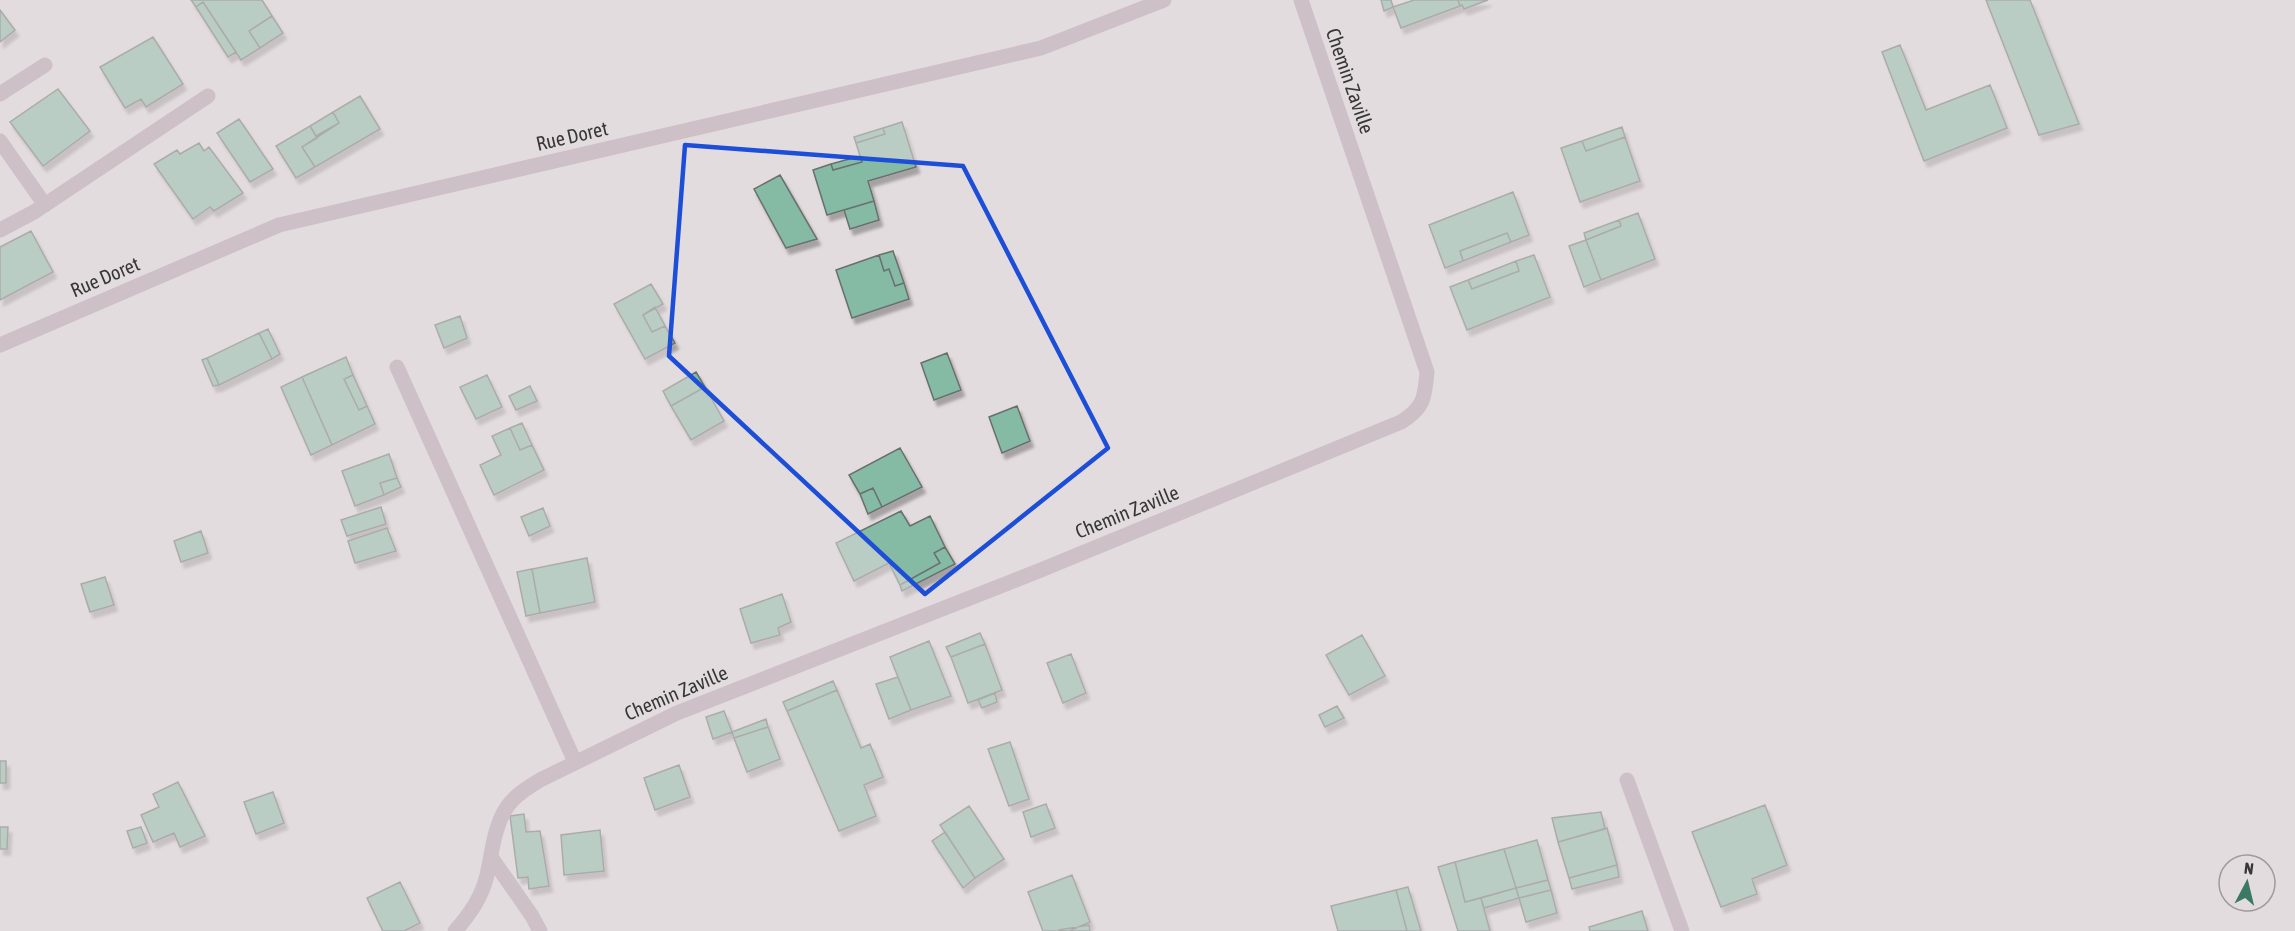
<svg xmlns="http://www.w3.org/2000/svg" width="2295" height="931" viewBox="0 0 2295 931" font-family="'Asap Condensed',sans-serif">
	<defs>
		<filter id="shadow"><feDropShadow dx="3.5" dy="6" stdDeviation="1.5" flood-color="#0004"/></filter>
	</defs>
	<rect width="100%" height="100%" fill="#e3dcdf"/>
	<path fill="#85baa5" stroke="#69706d" stroke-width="1.5" filter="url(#shadow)" d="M191,0h71l10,16 -23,15 11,17 -19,12 -38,-58 -7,5z
		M1381,0h10l2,7 -9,4z
		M1414,0h44l2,6 -59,22 -8,-21z
		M1458,0h30l-24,9 -2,-4 -2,1z
		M1986,0h44l49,124 -40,11z
		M203,2l33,50 -8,5 -32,-50z
		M0,10l15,20 -15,12z
		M272,16l11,17 -23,15 -11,-17z
		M153,37l30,47 -37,23 -5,-8 -16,9 -25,-41z
		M1900,45l26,65 64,-25 17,43 -83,33 -42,-109z
		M58,89l32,42 -47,35 -33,-44z
		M360,96l20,33 -65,38 -13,-20 37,-24 -6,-11z
		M333,112l6,11 -23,13 -6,-10z
		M239,119l34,50 -23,13 -33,-49z
		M902,122l14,45 -48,14 6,20 -47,14 -14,-45 18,-6 2,6 29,-8 -6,-19 29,-9 -2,-6z
		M310,126l7,12 -15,9 13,20 -19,11 -20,-32z
		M1622,127l3,10 -39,14 -4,-10z
		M883,128l2,6 -29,9 -2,-6z
		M1625,137l15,44 -60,21 -19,-54 21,-7 4,10z
		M199,143l5,8 5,-4 34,46 -29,18 -4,-4 -17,12 -39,-55 23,-14 3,4z
		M860,156l2,6 -29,8 -2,-6z
		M780,175l37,64 -31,9 -32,-59z
		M1513,192l16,43 -18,7 -4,-9 -47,18 3,10 -18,7 -16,-43z
		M874,201l5,19 -29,9 -6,-19z
		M1638,213l17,46 -54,21 -15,-40 35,-14 -2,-6z
		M1619,220l2,6 -35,14 -2,-7z
		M31,231l22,41 -53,28v-53z
		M1507,233l4,9 -48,19 -3,-10z
		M1586,240l15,40 -17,7 -15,-41z
		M893,251l11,32 -9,3 -6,-17 -5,2 -5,-16z
		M879,255l5,16 5,-2 6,17 9,-3 5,16 -57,19 -16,-48z
		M1534,255l16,42 -83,33 -17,-43 18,-7 4,9 47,-18 -3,-10z
		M1516,261l3,10 -47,18 -4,-9z
		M651,284l12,20 -20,11 9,17 13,-6 10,17 -30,16 -31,-55z
		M655,307l10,19 -13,6 -9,-17z
		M460,316l7,22 -23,10 -9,-23z
		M268,329l12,25 -8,5 -13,-26z
		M259,333l13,26 -53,26 -12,-27z
		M947,353l14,37 -27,10 -13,-37z
		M346,357l7,18 -9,4 15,31 8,-4 8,18 -43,21 -30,-68z
		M207,358l12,27 -6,1 -11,-26z
		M696,372l9,15 -34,19 -8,-15z
		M353,375l14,31 -8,4 -15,-31z
		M487,375l15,32 -26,12 -16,-32z
		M302,377l30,68 -21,10 -30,-68z
		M530,386l7,15 -21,9 -7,-14z
		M705,387l19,34 -33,19 -20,-34z
		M1017,406l13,35 -28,12 -13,-36z
		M522,423l10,22 -12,5 -10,-22z
		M510,428l10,22 12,-5 12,25 -50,25 -14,-30 21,-10 -9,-19z
		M900,448l22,39 -40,20 -9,-19 -13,6 -11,-19z
		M389,454l8,24 -17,5 4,12 -29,11 -13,-35z
		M397,478l4,9 -17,8 -4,-12z
		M873,488l9,19 -14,7 -8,-20z
		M381,507l5,17 -39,12 -6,-16z
		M543,508l7,18 -21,10 -8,-19z
		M901,511l9,15 20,-10 15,31 -11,6 6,10 -40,22 -11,-22 -35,18 -18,-38z
		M387,528l9,23 -41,12 -7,-22z
		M201,531l7,22 -27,9 -7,-21z
		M945,547l10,17 -53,27 -2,-6 40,-22 -6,-10z
		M587,558l8,44 -55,11 -8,-44z
		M532,569l8,44 -14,3 -9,-44z
		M105,577l9,28 -24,7 -9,-28z
		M782,594l9,28 -13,6 2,7 -29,8 -11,-34z
		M980,633l5,11 -34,13 -5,-10z
		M1362,635l23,41 -36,19 -23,-40z
		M929,641l22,55 -40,14 -21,-53z
		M985,644l17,46 -34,13 -17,-46z
		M1071,654l15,39 -23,10 -16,-40z
		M898,677l13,33 -22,9 -13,-35z
		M833,681l4,9 -50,21 -4,-9z
		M837,690l24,58 9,-4 13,33 -19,8 12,31 -37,15 -52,-120z
		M995,693l2,9 -15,6 -4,-8z
		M1337,706l7,12 -19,9 -6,-12z
		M724,711l8,21 -19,7 -7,-22z
		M766,719l2,8 -34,11 -2,-6z
		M768,727l12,32 -33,13 -13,-34z
		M1010,742l19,57 -20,7 -21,-57z
		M0,761h6v22h-6z
		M679,765l11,32 -35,13 -11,-32z
		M178,782l27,54 -25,11 -6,-14 -21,9 -12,-27 18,-8 -6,-13z
		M273,792l11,31 -28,11 -12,-32z
		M1046,804l9,24 -24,9 -8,-25z
		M1765,805l22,60 -35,14 5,15 -36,13 -29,-75z
		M969,806l35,53 -29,19 -35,-53z
		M1601,812l4,17 -47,13 -6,-24z
		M524,814l2,18 14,-1 9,55 -20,3 -1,-12 -10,1 -8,-62z
		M0,827h8l-1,22h-7z
		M141,827l6,16 -14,5 -6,-17z
		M1607,828l10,37 -48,13 -11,-36z
		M600,830l4,41 -40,4 -3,-40z
		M945,832l30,46 -12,10 -31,-47z
		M1537,840l11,40 -32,8 -12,-39z
		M1504,849l12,39 -51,14 -10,-40z
		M1455,862l10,40 16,-4 9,33h-32l-20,-64z
		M1617,865l2,12 -47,12 -3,-11z
		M1072,875l18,47 -21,9h-26l-15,-39z
		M1548,880l3,10 -32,8 -3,-10z
		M400,882l20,41 -16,8h-21l-16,-33z
		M1408,887l13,44h-14l-11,-41z
		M1516,888l3,10 -35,10 -3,-10z
		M1396,890l11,41h-69l-7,-25z
		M1551,890l6,23 -31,9 -7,-24z
		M1642,911l6,20h-58l-1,-4z
		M1089,925l1,6h-31v-1z"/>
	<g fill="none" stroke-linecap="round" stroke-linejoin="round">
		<path stroke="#b29da8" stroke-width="15" d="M0,94l45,-29
			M0,141l45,64
			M0,230l34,-18 174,-116
			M0,345l279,-120 762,-177 123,-48
			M397,367l178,395
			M1627,780l55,151
			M491,857l41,59 8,15
			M455,931c15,-17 27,-34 32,-56 5,-22 7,-49 20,-68 8,-12 22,-20 33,-27l137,-67 359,-141 365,-150c23,-14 24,-25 26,-50l-126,-372"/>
	</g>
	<path d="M0 0H2295V931H0ZM685,145l278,21 145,282 -183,146 -256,-238z" fill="#e3dcdf" fill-opacity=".55" fill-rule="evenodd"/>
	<path fill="none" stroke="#1d4ed8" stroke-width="4.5" stroke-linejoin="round" d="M685,145l278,21 145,282 -183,146 -256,-238z"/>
	<g text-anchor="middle" stroke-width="6" stroke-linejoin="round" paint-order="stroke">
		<g font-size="20" fill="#393637" stroke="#e3dcdf">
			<text transform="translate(1350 81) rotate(71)" y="7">Chemin Zaville</text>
			<text transform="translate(572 136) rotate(-13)" y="7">Rue Doret</text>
			<text transform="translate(105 277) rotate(-23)" y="7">Rue Doret</text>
			<text transform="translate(1127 512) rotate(-22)" y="7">Chemin Zaville</text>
			<text transform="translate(676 693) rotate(-23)" y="7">Chemin Zaville</text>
		</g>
	</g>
	<g transform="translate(2247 883) rotate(7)"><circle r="28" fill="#e3dcdf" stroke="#9f9a9c" stroke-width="1.5"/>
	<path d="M0-4.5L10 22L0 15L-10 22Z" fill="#3c7964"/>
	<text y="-9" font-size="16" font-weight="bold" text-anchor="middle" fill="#393637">N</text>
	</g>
</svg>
